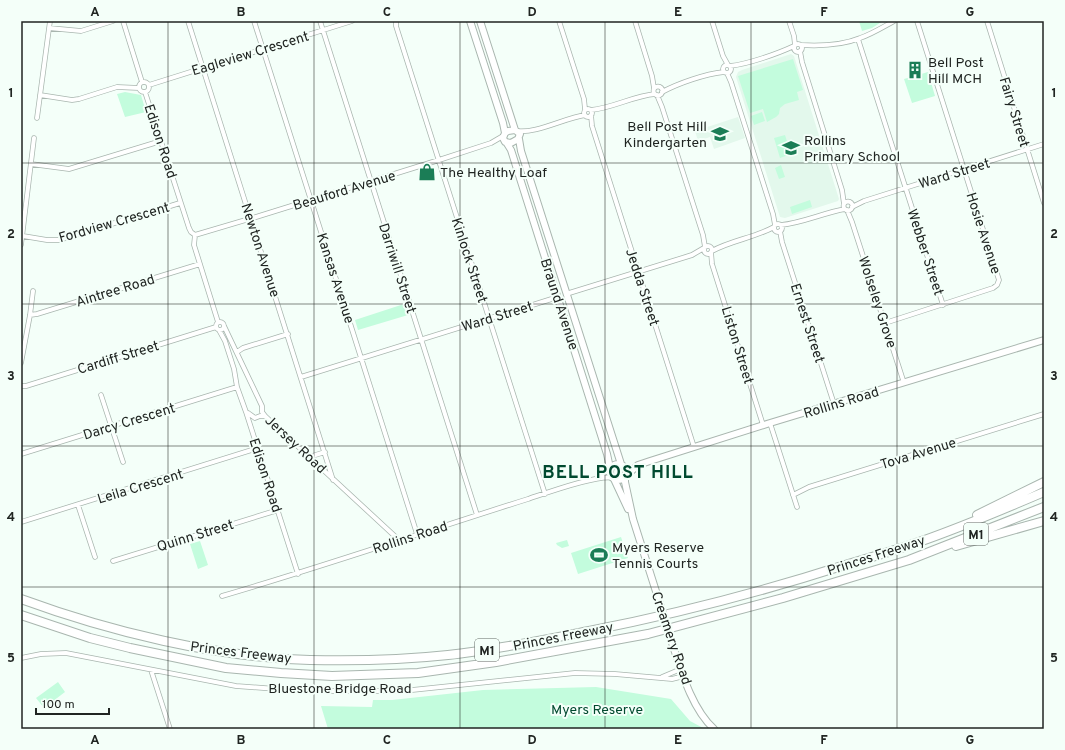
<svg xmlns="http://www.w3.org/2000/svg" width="1065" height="750" viewBox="0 0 1065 750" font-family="Overpass,sans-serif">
	<rect width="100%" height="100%" fill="#f4fff9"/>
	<path fill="#e3f8ec" d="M791,54l3,2 45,143 -1,2 -53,17 -5,-1 -44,-140 2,-5 4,-2z
		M738,117l7,21 -31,11 -4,-12 -12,4 -3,-10z"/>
	<path fill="#c3fcdd" d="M859,21h24l-11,7 -10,3z
		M793,59l10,31 -6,2 2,8 -14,4 -5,4 -1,6 -3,3 -9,5 -4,-13 -13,4 -12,-37z
		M928,72l7,24 -23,7 -8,-24z
		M125,92l16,3 5,17 -21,5 -8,-23z
		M762,112l3,9 -11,4 -3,-9z
		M785,135l6,19 -11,4 -6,-20z
		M781,165l4,12 -6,2 -4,-11z
		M810,200l2,7 -20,7 -2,-7z
		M404,304l4,11 -50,15 -3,-10z
		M621,537l7,21 -50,16 -7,-21z
		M567,540l2,6 -7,2 -5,-3 -1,-2z
		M200,541l8,24 -10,4 -8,-25z
		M58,682l7,10 -21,16 -8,-10z
		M596,687l75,12 19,22 15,8h-377l-7,-23 51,1 1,-7h19l91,-10z"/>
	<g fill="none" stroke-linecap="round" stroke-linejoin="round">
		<g stroke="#a9b6af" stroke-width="5.5">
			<path id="street" d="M123,21l19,61
				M188,21l145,459
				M254,21l163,513
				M320,21l157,494
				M396,21v5l149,468
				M559,21l25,78 1,10
				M635,21l17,55 2,12
				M712,21l11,35 5,9
				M789,21l5,15 1,9
				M987,21l57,182
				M49,28l32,3 32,-10
				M858,39l85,266
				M794 48a4 4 0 1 1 8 0a4 4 0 1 1-8 0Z
				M801,45c18,1 42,0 59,-7 12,-4 23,-11 34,-17
				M800,51l2,11 40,128 2,14
				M723 69a4 4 0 1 1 8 0a4 4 0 1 1-8 0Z
				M730,66c18,-2 47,-12 64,-20
				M727,73l4,9 42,132 2,11
				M139 87a5 5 0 1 1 10 0a5 5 0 1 1-10 0Z
				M149,85l203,-64
				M653.5 91a4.5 4.5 0 1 1 9 0a4.5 4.5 0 1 1-9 0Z
				M145,92l44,136 2,4 4,3
				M662,92c17,-9 43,-18 62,-20
				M40,95l32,5 7,-1 38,-12 22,1
				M657,95l5,12 41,128 2,12
				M584 113a4 4 0 1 1 8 0a4 4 0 1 1-8 0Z
				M591,110c22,-2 42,-14 64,-16
				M591,115l1,11 102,321
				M37,118l13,-97
				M517,131c18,3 48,-13 68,-16
				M31,164l38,5 92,-28
				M843.5 206a4.5 4.5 0 1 1 9 0a4.5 4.5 0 1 1-9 0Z
				M852,207l12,-6 180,-57
				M847,210l5,12 52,161
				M774 228a4 4 0 1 1 8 0a4 4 0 1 1-8 0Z
				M781,225c21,-2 42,-12 64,-16
				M780,231l2,11 52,162
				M23,236l24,4h12l121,-37
				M21,245l13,-107
				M704 250a4 4 0 1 1 8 0a4 4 0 1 1-8 0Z
				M712,251c20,-11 42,-13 62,-24
				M711,252l1,12 51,161
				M566,294l126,-39 12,-7
				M30,315l7,-1 163,-50
				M216 326a4 4 0 1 1 8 0a4 4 0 1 1-8 0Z
				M218,322l-24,-77 1,-10 61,-18 183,-57 52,-17 12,-7
				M885,323l108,-35 4,-3 2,-5 -82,-259
				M224,326l38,80v6l3,4 134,124
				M219,330l6,11 9,28 3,18 9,25 52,162
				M237,352l6,-4 45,-14
				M21,363l9,-48 3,-24
				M301,377l257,-80
				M21,386h5l190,-59
				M101,395l22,67
				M248,413l7,5 5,-2h5
				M770,423l27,84
				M21,454l216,-67
				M309,457l16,-5
				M598,478l12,-9
				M793,495l16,-8 235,-73
				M78,505l17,52
				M21,522l237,-74
				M113,561l165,-51
				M222,596c103,-30 204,-65 306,-97 18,-6 70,-25 85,-21
				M21,658l20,-4 25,-1 170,33 66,5h79l31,-1 163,-17 40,1 57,5 12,-3
				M151,670l19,59
				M662,677l19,-8"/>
		</g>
		<g stroke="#a9b6af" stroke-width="8">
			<path id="secondary" d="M470,21l33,102 2,10
				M480,21l35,109
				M515,130l5,4 -2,5 -7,4 -6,-1 -2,-4 2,-5 3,-2z
				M519,139l2,12 100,313
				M506,142l5,8 96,304 3,14
				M610 472a8 8 0 1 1 16 0a8 8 0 1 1-16 0Z
				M625,476v6l8,37 27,85
				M626,476l12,-11 12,-4 120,-38 274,-83
				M614,479l14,30
				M668,631c11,31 21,75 46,98"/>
		</g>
		<g stroke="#a9b6af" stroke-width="10">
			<path id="highway" d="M977,515l67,-33
				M956,546l88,-25
				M21,599c90,33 193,58 289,61 46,1 92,0 138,-5 47,-5 94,-15 141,-24 87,-17 172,-39 256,-66 24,-7 48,-14 71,-22 44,-15 86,-33 128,-51
				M21,615l69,23 40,10 96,20 55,5 51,3 86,-3 78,-11 152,-28 135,-36 126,-38 135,-53"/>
		</g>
		<use href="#street" stroke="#fff" stroke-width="4"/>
		<use href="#secondary" stroke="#fff" stroke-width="6"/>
		<use href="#highway" stroke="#fff" stroke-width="8"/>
		<g stroke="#a9b6af" stroke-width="8" stroke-linecap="butt">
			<path id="secondary-bridge" d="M660,604l8,27"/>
		</g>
		<use href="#secondary-bridge" stroke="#fff" stroke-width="6"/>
	</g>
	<path fill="none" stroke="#202522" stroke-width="1" stroke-opacity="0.55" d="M168,21v708M314,21v708M460,21v708M605,21v708M751,21v708M897,21v708M21,163h1023M21,304h1023M21,446h1023M21,587h1023"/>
	<defs>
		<g id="building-bare" transform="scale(1.38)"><path d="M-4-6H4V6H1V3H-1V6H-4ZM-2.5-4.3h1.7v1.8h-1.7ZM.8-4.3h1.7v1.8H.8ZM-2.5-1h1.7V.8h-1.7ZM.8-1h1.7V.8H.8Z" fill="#1b7d56" stroke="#f4fff9" stroke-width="2.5" paint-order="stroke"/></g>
		<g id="school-bare" transform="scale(1.38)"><path d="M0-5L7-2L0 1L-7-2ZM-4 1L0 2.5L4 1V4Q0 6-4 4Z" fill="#1b7d56" stroke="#f4fff9" stroke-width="2.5" paint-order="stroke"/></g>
		<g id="shop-bare" transform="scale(1.38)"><path d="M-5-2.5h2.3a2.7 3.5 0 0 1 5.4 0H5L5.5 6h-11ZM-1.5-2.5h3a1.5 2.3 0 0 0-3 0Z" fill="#1b7d56" stroke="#f4fff9" stroke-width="2.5" paint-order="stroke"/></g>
		<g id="stadium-bare" transform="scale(1.38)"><path d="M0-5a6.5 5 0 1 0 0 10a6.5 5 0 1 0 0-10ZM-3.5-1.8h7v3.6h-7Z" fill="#1b7d56" stroke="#f4fff9" stroke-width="2.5" paint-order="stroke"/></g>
	</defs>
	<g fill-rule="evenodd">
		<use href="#building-bare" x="915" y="70"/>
		<use href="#school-bare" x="720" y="134"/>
		<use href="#school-bare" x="791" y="148"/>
		<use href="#shop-bare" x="427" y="172"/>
		<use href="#stadium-bare" x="599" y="555"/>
	</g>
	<g text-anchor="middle" stroke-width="4" stroke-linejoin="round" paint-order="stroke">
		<g fill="#f4fff9" stroke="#606662" stroke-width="1">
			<rect x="964" y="523" width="24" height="22" rx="3"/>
			<rect x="475" y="639" width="24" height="22" rx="3"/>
		</g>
		<g font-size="13" font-weight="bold" fill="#202522">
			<text x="976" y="539">M1</text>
			<text x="487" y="655">M1</text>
		</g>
		<g font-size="14" fill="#202522" stroke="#f4fff9">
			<text transform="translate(250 53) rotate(-17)" y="5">Eagleview Crescent</text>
			<text transform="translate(1015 112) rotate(73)" y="5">Fairy Street</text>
			<text transform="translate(161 141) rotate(72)" y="5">Edison Road</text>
			<text transform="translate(954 173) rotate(-17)" y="5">Ward Street</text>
			<text transform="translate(344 190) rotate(-17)" y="5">Beauford Avenue</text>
			<text transform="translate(114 222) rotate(-16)" y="5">Fordview Crescent</text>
			<text transform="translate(984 233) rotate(72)" y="5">Hosie Avenue</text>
			<text transform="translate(261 250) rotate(72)" y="5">Newton Avenue</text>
			<text transform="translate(926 252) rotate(72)" y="5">Webber Street</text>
			<text transform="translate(470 260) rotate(72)" y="5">Kinlock Street</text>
			<text transform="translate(398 268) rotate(72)" y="5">Darriwill Street</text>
			<text transform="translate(336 278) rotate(72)" y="5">Kansas Avenue</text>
			<text transform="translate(643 287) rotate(72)" y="5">Jedda Street</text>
			<text transform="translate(115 290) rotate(-17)" y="5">Aintree Road</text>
			<text transform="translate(878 302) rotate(72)" y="5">Wolseley Grove</text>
			<text transform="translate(560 304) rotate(72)" y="5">Braund Avenue</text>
			<text transform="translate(497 316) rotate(-17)" y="5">Ward Street</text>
			<text transform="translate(808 323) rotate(72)" y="5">Ernest Street</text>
			<text transform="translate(738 345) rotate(73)" y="5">Liston Street</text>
			<text transform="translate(118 357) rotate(-17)" y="5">Cardiff Street</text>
			<text transform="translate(841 402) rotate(-17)" y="5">Rollins Road</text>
			<text transform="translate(129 421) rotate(-17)" y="5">Darcy Crescent</text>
			<text transform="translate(296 444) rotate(43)" y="5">Jersey Road</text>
			<text transform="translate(918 453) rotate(-17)" y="5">Tova Avenue</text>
			<text transform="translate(266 475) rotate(72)" y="5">Edison Road</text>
			<text transform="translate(140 486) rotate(-17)" y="5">Leila Crescent</text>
			<text transform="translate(195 535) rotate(-17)" y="5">Quinn Street</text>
			<text transform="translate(410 537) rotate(-18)" y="5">Rollins Road</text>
			<text transform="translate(876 555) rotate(-18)" y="5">Princes Freeway</text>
			<text transform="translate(563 636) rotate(-11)" y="5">Princes Freeway</text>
			<text transform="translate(672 638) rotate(71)" y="5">Creamery Road</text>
			<text transform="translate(241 652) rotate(7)" y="5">Princes Freeway</text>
			<text x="340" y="693">Bluestone Bridge Road</text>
		</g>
		<g font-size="14" fill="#202522" stroke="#f4fff9" text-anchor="start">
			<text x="928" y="67">Bell Post<tspan x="928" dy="16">Hill MCH</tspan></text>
			<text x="707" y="131" text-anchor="end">Bell Post Hill<tspan x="707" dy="16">Kindergarten</tspan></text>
			<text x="804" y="145">Rollins<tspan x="804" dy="16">Primary School</tspan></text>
			<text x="440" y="177">The Healthy Loaf</text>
			<text x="612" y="552">Myers Reserve<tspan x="612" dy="16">Tennis Courts</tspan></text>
		</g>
		<g font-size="14" fill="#014a2f" stroke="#f4fff9">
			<text x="597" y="714">Myers Reserve</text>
		</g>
		<g font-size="18" font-weight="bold" letter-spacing="1" fill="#014a30" stroke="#f4fff9">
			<text x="618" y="478">BELL POST HILL</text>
		</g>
	</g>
	<rect width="1065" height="750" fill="none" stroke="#f4fff9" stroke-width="44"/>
	<path d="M36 708v6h73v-6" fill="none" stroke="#202522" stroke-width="2"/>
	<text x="42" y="708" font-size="12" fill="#202522" stroke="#f4fff9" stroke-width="3" paint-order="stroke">100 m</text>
	<rect x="22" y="22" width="1021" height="706" fill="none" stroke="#202522" stroke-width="1.5"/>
	<g font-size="13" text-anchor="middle" font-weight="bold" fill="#202522">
		<text x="95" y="16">A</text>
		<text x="241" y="16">B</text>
		<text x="387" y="16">C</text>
		<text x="532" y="16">D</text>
		<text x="678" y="16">E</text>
		<text x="824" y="16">F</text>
		<text x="970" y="16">G</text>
		<text x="11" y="97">1</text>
		<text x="1054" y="97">1</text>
		<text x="11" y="238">2</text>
		<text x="1054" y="238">2</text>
		<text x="11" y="380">3</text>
		<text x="1054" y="380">3</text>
		<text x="11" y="521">4</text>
		<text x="1054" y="521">4</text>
		<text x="11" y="662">5</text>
		<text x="1054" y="662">5</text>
		<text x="95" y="744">A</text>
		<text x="241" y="744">B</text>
		<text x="387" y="744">C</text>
		<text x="532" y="744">D</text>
		<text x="678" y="744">E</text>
		<text x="824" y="744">F</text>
		<text x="970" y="744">G</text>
	</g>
</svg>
